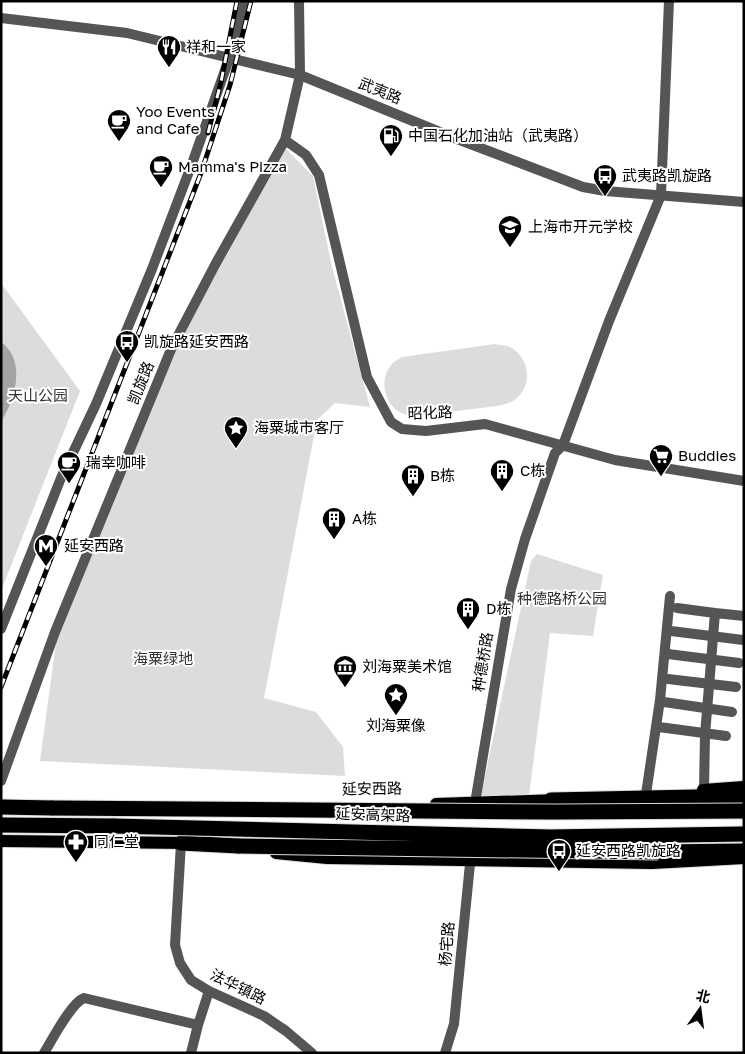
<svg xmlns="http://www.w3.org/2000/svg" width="745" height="1054" viewBox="0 0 745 1054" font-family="'Golos Text','Noto Sans SC',sans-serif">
	<rect width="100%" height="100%" fill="#fff"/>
	<path fill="#dcdcdc" d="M286,149l27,27 19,91 38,140 -35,-4 -18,17 -53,278 52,14 27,35 2,29 -305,-15 17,-126 117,-287z
		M1,283l79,108 -79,200z
		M495,344c3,1 8,1 12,2 20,7 27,35 12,50 -6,7 -14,8 -22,10l-81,10c-3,-1 -8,-1 -12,-2 -20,-7 -26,-35 -12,-50 2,-3 7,-5 10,-7z
		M537,554l66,21 -10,61 -43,-3 -21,163 -49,3 51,-238z"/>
	<path fill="#a3a3a3" d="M1,342c26,19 14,57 0,80z"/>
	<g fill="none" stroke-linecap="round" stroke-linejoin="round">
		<g stroke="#dbdbdb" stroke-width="14">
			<path id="major" d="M703,790l41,-3
				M436,804l123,-4
				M314,840l50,-1
				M1,841l188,2
				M276,853l51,5 325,5 92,-5"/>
		</g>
		<g stroke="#dbdbdb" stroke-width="17">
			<path id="highway" d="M551,800l193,-4
				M1,807l52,1
				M1,825l113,1
				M181,843l58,3
				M658,852l86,-1"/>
		</g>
		<path stroke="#555" stroke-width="10" d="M1,18l126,15 173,42 157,64 126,48 22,4 139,11
			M285,140l21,15 13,20 48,202 24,45 11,7 24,2 59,-7 130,36 129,21
			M677,608l38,5 -10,122 -1,55
			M715,613l29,3
			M1,629l60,-151 35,-74 56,-135 41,-108 36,-102 16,-58
			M671,631l72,9
			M668,654l71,9
			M668,679l68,8
			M664,702l68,10
			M659,727l67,9
			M1,781l54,-149 117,-285 44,-84 69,-123 15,-65 -1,-74
			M646,794l14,-94 10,-104
			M475,803l36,-214 14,-50 30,-86 8,-8 46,-124 52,-126 8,-194
			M181,843l-6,102 5,18 11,17 18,11 55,25 22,15 26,22
			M198,1025l11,-34
			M44,1053c8,-13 27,-50 40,-55l114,27 -7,28
			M445,1053l9,-29 17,-170"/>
		<use href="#major" stroke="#000" stroke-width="12"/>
		<use href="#highway" stroke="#000" stroke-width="15"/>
		<g stroke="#000" stroke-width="5">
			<path id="rail" d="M208,133l13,-51 16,-81
				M1,687l200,-514 29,-88 21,-84"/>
		</g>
		<use href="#rail" stroke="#fff" stroke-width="3" stroke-dasharray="9" stroke-linecap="butt"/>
		<g stroke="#dbdbdb" stroke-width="17" stroke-linecap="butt">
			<path id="highway-bridge" d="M53,808l501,4 190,-1
				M114,826l436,11 194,-3
				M239,846l419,6"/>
		</g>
		<use href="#highway-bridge" stroke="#000" stroke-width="15"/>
	</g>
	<defs>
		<g id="restaurant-pin" transform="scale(1.25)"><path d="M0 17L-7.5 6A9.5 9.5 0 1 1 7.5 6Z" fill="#000" stroke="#fff"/><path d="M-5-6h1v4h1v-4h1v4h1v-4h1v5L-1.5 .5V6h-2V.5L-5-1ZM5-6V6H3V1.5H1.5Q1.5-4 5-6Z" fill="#fff"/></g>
		<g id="cafe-pin" transform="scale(1.25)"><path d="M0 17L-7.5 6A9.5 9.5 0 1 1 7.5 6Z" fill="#000" stroke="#fff"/><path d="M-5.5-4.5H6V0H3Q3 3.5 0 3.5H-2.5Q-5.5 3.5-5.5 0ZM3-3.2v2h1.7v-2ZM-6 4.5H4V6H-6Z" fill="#fff"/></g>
		<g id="fuel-pin" transform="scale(1.25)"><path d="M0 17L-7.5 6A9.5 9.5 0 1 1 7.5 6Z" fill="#000" stroke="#fff"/><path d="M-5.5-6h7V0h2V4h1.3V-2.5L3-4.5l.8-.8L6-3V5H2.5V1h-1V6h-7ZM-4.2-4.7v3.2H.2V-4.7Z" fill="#fff"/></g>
		<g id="bus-pin" transform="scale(1.25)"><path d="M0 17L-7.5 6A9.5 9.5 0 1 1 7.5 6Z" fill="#000" stroke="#fff"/><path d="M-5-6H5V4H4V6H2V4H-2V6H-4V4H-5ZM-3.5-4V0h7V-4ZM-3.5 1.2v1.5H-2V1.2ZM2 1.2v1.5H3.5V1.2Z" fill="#fff"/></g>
		<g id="school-pin" transform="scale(1.25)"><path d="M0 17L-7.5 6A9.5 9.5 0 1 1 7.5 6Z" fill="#000" stroke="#fff"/><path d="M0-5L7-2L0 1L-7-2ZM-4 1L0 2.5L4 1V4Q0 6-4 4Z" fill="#fff"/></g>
		<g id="sight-pin" transform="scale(1.25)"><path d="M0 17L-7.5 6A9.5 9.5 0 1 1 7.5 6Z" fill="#000" stroke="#fff"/><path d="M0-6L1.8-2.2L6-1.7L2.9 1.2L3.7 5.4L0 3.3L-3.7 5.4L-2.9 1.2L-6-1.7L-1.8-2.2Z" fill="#fff"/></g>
		<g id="supermarket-pin" transform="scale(1.25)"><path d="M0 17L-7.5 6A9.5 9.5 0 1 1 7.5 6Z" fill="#000" stroke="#fff"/><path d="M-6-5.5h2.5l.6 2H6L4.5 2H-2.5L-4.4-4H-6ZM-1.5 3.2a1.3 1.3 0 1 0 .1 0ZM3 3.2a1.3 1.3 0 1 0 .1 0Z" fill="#fff"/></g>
		<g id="building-pin" transform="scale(1.25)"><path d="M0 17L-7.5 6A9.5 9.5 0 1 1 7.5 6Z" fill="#000" stroke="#fff"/><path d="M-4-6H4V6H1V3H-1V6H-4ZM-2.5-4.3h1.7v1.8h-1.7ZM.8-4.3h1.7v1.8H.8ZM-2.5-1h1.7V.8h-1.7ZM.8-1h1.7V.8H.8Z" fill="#fff"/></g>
		<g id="metro-pin" transform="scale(1.25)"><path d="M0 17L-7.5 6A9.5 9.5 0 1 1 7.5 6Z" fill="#000" stroke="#fff"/><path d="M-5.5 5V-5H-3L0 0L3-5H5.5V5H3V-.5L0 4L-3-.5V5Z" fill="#fff"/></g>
		<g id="museum-pin" transform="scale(1.25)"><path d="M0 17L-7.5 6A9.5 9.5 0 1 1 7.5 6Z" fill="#000" stroke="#fff"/><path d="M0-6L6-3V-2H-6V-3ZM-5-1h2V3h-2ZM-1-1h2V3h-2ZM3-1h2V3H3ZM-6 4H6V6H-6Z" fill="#fff"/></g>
		<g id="pharmacy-pin" transform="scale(1.25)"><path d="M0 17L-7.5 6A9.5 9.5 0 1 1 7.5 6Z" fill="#000" stroke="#fff"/><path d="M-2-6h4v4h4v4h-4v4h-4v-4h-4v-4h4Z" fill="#fff"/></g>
	</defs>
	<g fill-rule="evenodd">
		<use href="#restaurant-pin" x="169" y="47"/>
		<use href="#cafe-pin" x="119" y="121"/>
		<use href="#fuel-pin" x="391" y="136"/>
		<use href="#cafe-pin" x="161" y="167"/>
		<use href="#bus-pin" x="605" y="176"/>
		<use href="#school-pin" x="510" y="227"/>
		<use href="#bus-pin" x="127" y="342"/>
		<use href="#sight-pin" x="236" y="428"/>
		<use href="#supermarket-pin" x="661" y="456"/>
		<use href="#cafe-pin" x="69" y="463"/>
		<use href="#building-pin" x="502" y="471"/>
		<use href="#building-pin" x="413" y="476"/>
		<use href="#building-pin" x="334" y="519"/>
		<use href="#metro-pin" x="46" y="546"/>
		<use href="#building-pin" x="468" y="609"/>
		<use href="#museum-pin" x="345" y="667"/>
		<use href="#sight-pin" x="396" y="695"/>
		<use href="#pharmacy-pin" x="76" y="842"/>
		<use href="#bus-pin" x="559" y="851"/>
	</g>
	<g text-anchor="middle" stroke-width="4" stroke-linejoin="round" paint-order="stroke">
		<g font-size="15" fill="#000" stroke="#fff" text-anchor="start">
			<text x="186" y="52">祥和一家</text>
			<text x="136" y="117">Yoo Events<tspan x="136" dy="17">and Cafe</tspan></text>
			<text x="408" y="141">中国石化加油站（武夷路）</text>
			<text x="178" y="172">Mamma's Pizza</text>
			<text x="622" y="181">武夷路凯旋路</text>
			<text x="528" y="232">上海市开元学校</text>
			<text x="144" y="347">凯旋路延安西路</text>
			<text x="254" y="433">海粟城市客厅</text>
			<text x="678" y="461">Buddies</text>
			<text x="86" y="468">瑞幸咖啡</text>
			<text x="520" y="476">C栋</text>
			<text x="430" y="481">B栋</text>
			<text x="352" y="524">A栋</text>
			<text x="64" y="551">延安西路</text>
			<text x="486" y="614">D栋</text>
			<text x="362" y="672">刘海粟美术馆</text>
			<text x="396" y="731" text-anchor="middle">刘海粟像</text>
			<text x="94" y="847">同仁堂</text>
			<text x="576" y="856">延安西路凯旋路</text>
		</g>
		<g font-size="15" fill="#000" stroke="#fff">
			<text transform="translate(380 91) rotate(22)" y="5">武夷路</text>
			<text transform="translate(141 383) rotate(-68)" y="5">凯旋路</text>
			<text transform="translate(430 413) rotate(-2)" y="5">昭化路</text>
			<text transform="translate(483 662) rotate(-81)" y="5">种德桥路</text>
			<text transform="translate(372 789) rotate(-1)" y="5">延安西路</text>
			<text transform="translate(373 815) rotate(2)" y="5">延安高架路</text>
			<text transform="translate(447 944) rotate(-85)" y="5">杨宅路</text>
			<text transform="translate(238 987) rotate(26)" y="5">法华镇路</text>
		</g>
		<g font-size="15" fill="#333" stroke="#fff">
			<text x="38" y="401">天山公园</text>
			<text x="562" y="604">种德路桥公园</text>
			<text x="163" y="664">海粟绿地</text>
		</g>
	</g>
	<rect width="745" height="1054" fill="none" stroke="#000000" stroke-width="5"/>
	<g transform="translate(700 1009) rotate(14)" stroke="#ffffff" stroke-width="4" paint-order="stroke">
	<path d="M0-4L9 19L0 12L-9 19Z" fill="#000000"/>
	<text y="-8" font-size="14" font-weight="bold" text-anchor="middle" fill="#000000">北</text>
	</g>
</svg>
